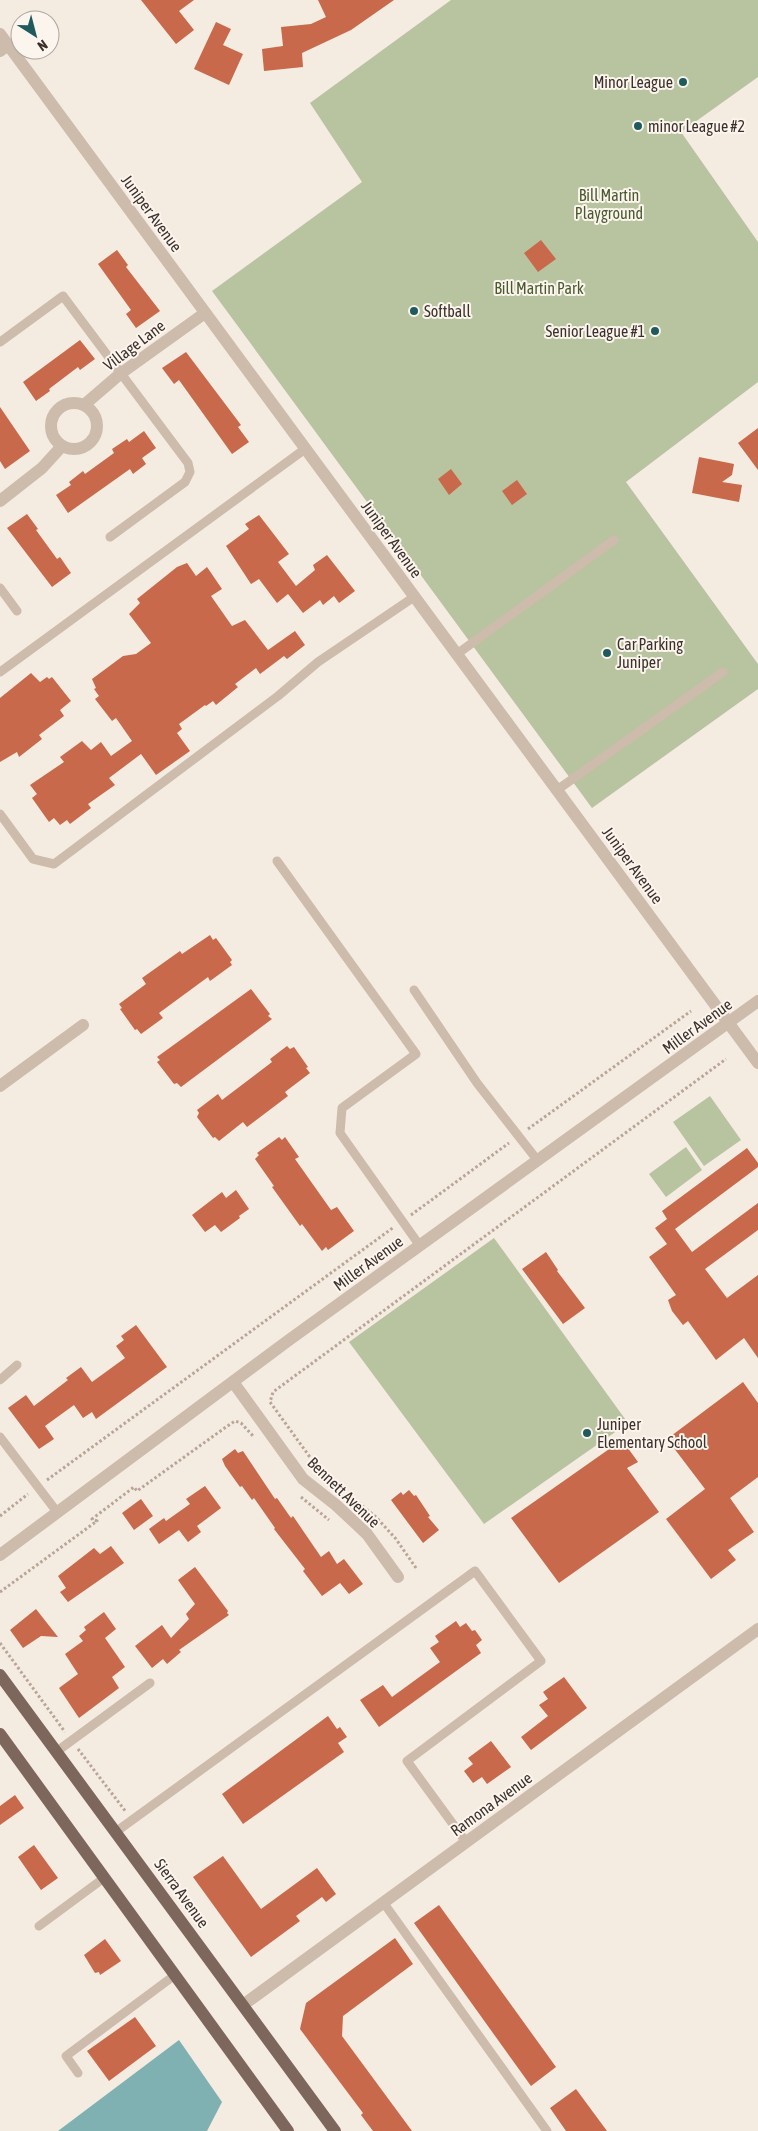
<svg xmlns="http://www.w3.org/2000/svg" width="758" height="2131" viewBox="0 0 758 2131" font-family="'Asap Condensed',sans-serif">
	<rect width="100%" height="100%" fill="#f4ebe1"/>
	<path fill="#b8c4a0" d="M451,0h307v77l-77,55 77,110v140l-132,100 132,182v25l-166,119 -380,-517 150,-109 -52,-79z
		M710,1096l31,44 -37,26 -31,-44z
		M686,1147l16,23 -36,27 -17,-23z
		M494,1238l134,185 -144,101 -135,-182z"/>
	<path fill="#7fb0b2" d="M179,2040l43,62 -15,29h-149z"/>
	<path fill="#c8694b" d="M141,0h53l-15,11 15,19 -18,14z
		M318,0h76l-43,30 -49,23 1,14 -39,4 -2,-22 21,-3 -2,-19 30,-3 15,-7z
		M216,22l15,7 -8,16 20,9 -14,31 -35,-16z
		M541,240l15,19 -18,13 -14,-19z
		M117,250l11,15 -2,2 34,44 -24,17 -10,-14 5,-4 -33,-46z
		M80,340l15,19 -15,11 -2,-3 -29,22 1,2 -14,10 -13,-19z
		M186,352l55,73 -3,2 11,15 -17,12 -53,-74 -5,4 -12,-16z
		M0,407l30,44 -25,18 -5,-8z
		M758,428v42l-20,-27z
		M144,431l12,17 -14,10 4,6 -13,10 -3,-5 -62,44 -12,-18 15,-10 -2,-3 14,-11 2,3 29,-21 -2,-4 15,-10 2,3z
		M699,457l35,7 -2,11 -10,7 20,3 -3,17 -47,-9z
		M451,469l11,15 -13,11 -11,-16z
		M517,480l10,14 -15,11 -10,-14z
		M27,514l11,15 -2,1 21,29 3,-2 11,16 -19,14 -45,-59z
		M259,515l30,39 -11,8 18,24 19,-16 -2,-5 14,-10 28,36 -16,12 -5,-7 -11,9 -3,-5 -17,13 -15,-19 -11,9 -18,-24 -8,5 -25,-38 23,-17 -4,-5z
		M187,563l9,13 11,-9 15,22 -11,7 21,30 13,-6 23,30 27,-19 10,14 -18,14 -3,-3 -24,18 -4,-6 -21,16 3,3 -22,18 -3,-4 -7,5 -1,-1 -26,19 3,5 -5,4 13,18 -34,24 -15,-21 -32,24 6,7 -27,19 3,4 -21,16 -3,-4 -7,5 -6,-7 -5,4 -17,-24 5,-4 -7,-9 34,-23 -4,-5 22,-16 9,9 10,-8 10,14 21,-15 -16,-23 -4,3 -17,-22 4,-3 -5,-7 2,-1 -4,-9 31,-23 13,-2 15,-11 -22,-29 11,-11 -3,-4 40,-32z
		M31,673l9,9 7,-5 2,2 3,-2 19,24 -11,9 4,6 -25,19 3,4 -23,18 -2,-5 -17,10v-64z
		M210,935l3,5 3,-2 16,22 -2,2 2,3 -22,16 -2,-4 -49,36 4,5 -22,16 -4,-5 -2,1 -15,-21 2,-1 -3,-4 27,-20 -4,-6 38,-27 2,3z
		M251,989l19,25 -2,2 4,3 -91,68 -4,-4 -3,1 -17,-22 3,-2 -3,-3z
		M287,1046l3,3 4,-2 14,20 -2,1 4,5 -25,19 3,4 -41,31 -4,-5 -24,19 -4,-4 -2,1 -16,-21 2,-4 -2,-3 21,-16 4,6 50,-38 -2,-3z
		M279,1137l3,3 3,-3 14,20 -4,2 36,51 6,-3 17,24 -26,19 -2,-3 -4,4 -20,-27 -2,2 -28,-39 2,-1 -19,-27 4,-4 -2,-2z
		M747,1148l11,15v4l-83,62 17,23 66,-49v27l-53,39 22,29 31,-23v83l-14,-20 -28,22 -28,-39 -5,4 -11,-14 -4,-11 8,-5 -27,-38 18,-13 -12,-16 12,-9 -5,-8z
		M236,1190l13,19 -10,7 1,2 -19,14 -6,-7 -10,7 -13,-17 30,-23 4,6z
		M546,1252l12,18 -1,1 28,37 -22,16 -41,-55z
		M136,1325l31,42 -71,52 -4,-7 -9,6 -9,-13 -29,21 9,13 -15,10 -31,-41 18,-13 8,11 34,-26 -2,-2 15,-11 11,15 33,-24 -9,-12 8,-6 -3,-4z
		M743,1382l15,21v74l-28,21 24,34 -26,18 8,10 -25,19 -45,-60 39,-30 -38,-50z
		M622,1440l16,22 -11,6 32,44 -100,71 -48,-65z
		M235,1449l3,4 5,-2 32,48 2,-1 14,20 2,-2 28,41 8,-6 8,13 7,-5 19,25 -14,10 -9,-11 -18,13 -19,-25 2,-2 -31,-40 1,-1 -21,-30 -2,2 -10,-14 -2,1 -15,-21 -3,-7z
		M205,1486l16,22 -24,18 4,6 -13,10 -9,-12 -20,14 -10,-15 15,-11 2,3 24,-17 -4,-5z
		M409,1490l5,6 2,-1 14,21 -2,1 11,13 -16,13 -32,-43 10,-8 2,3z
		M141,1499l12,17 -19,14 -12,-17z
		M111,1546l13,17 -56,39 -8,-10 6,-4 -8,-12 36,-28 6,6z
		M195,1567l33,44 -1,2 2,2 -50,35 2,2 -14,12 -4,-5 -11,9 -17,-22 27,-21 9,13 18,-19 -3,-5 9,-10 -17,-24z
		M36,1609l22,28 -17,-1 -18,12 -13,-18z
		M104,1612l12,17 -11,9 20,29 -13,10 7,11 -40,30 -20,-30 19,-14 -13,-20 18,-13 -4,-5 7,-6 -2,-3z
		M456,1621l4,6 6,-4 6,8 3,-1 7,10 -6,5 5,8 -102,74 -19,-27 23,-15 9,12 48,-35 -10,-14 9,-6 -4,-6z
		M564,1677l23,31 -56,42 -10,-13 27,-21 -9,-11 9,-6 -5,-7z
		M328,1716l9,13 3,-2 7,10 -9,6 6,9 -101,72 -21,-30z
		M491,1741l20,26 -24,17 -5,-7 -9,6 -9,-12 9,-7 -5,-6z
		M15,1795l9,13 -24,17v-19z
		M34,1845l24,33 -17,12 -23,-33z
		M223,1856l38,53 56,-41 19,26 -10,8 -4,-5 -26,19 4,5 -49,36 -58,-80z
		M439,1905l117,162 -25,19 -117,-163z
		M395,1938l18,26 -70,52 -1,20 70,95h-39l-12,-16 2,-2 -63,-84 6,-26z
		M105,1939l16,22 -21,14 -1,-3 -4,1 -11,-18z
		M135,2017l21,29 -47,35 -22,-30z
		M576,2089l31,42h-41l-16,-23z"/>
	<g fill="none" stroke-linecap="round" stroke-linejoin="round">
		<path stroke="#b9a596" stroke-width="3" stroke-dasharray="2.5 2.5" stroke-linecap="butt" d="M528,1129l163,-118
			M411,1215l98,-72
			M47,1480l347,-253
			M301,1497l28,23
			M0,1516l28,-22
			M416,1568l-20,-29 -20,-22 -56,-46 -50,-69 3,-10 453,-333
			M0,1592l97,-71 -5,-2 42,-32 3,4 89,-64 9,-6 6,2 13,14
			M0,1643l65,89
			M78,1749l48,63"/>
		<path stroke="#cdbbac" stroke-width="9" d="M0,342l63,-46 125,167 2,9 -5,10 -75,55
			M0,588l17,23
			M457,654l157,-114
			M0,672l305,-223
			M557,790l166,-118
			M0,814l33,45 21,5 224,-168 40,-34 96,-65
			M277,861l139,193 -74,54 -2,25 80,113
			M414,990l63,93 61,78
			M0,1380l17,-15
			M0,1437l57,75
			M56,1752l94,-69
			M117,1831l358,-260 66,90 -134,100 59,81
			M383,1902l164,229
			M39,1926l65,-48
			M78,2073l-12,-17 109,-81"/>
		<path stroke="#cdbbac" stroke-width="12" d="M0,51l8,-6
			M51 426a23 23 0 1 1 46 0a23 23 0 1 1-46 0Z
			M84,405l36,-31 85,-61
			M0,501l42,-33 20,-22
			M0,1086l83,-61
			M233,1382l70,97 33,26 31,29 31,43
			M243,2005l515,-376"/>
		<path stroke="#cdbbac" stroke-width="12" d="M0,34l758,1029
			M0,1555l289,-215 469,-339"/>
		<path stroke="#7d675c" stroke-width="12" d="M0,1675l335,456
			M0,1734l288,397"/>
	</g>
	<g fill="#1f5a5e" stroke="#fbf5ee" stroke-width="2">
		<circle cx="683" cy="82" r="5"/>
		<circle cx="638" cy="126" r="5"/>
		<circle cx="414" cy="311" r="5"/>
		<circle cx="655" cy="331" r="5"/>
		<circle cx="607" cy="653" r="5"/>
		<circle cx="587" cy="1433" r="5"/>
	</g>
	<g text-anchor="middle" stroke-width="4" stroke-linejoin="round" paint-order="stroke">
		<g font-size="16" fill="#3b302b" stroke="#fbf5ee" text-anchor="start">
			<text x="673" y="88" text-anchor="end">Minor League</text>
			<text x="648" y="132">minor League #2</text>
			<text x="424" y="317">Softball</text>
			<text x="645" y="337" text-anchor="end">Senior League #1</text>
			<text x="617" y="650">Car Parking<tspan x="617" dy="18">Juniper</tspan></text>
			<text x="597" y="1430">Juniper<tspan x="597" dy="18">Elementary School</tspan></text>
		</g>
		<g font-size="16" fill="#4a5a2e" stroke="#fbf5ee">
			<text x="609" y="201">Bill Martin<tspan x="609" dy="18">Playground</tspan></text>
			<text x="539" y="294">Bill Martin Park</text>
		</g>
		<g font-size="16" fill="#3b302b" stroke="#fbf5ee">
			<text transform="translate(152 213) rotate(54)" y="6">Juniper Avenue</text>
			<text transform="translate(134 345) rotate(-37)" y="6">Village Lane</text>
			<text transform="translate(392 539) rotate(54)" y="6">Juniper Avenue</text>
			<text transform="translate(633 865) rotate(54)" y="6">Juniper Avenue</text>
			<text transform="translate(697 1026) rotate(-36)" y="6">Miller Avenue</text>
			<text transform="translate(368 1263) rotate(-36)" y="6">Miller Avenue</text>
			<text transform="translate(344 1492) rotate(44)" y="6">Bennett Avenue</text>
			<text transform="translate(491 1804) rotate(-36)" y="6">Ramona Avenue</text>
			<text transform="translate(182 1893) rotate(54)" y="6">Sierra Avenue</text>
		</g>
	</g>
	<g transform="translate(35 35) rotate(144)"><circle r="24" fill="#fbf5ee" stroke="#aea6a0"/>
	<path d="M0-4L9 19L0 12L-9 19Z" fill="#1f5a5e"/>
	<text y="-8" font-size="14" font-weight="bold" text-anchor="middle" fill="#3b302b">N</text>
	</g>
</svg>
